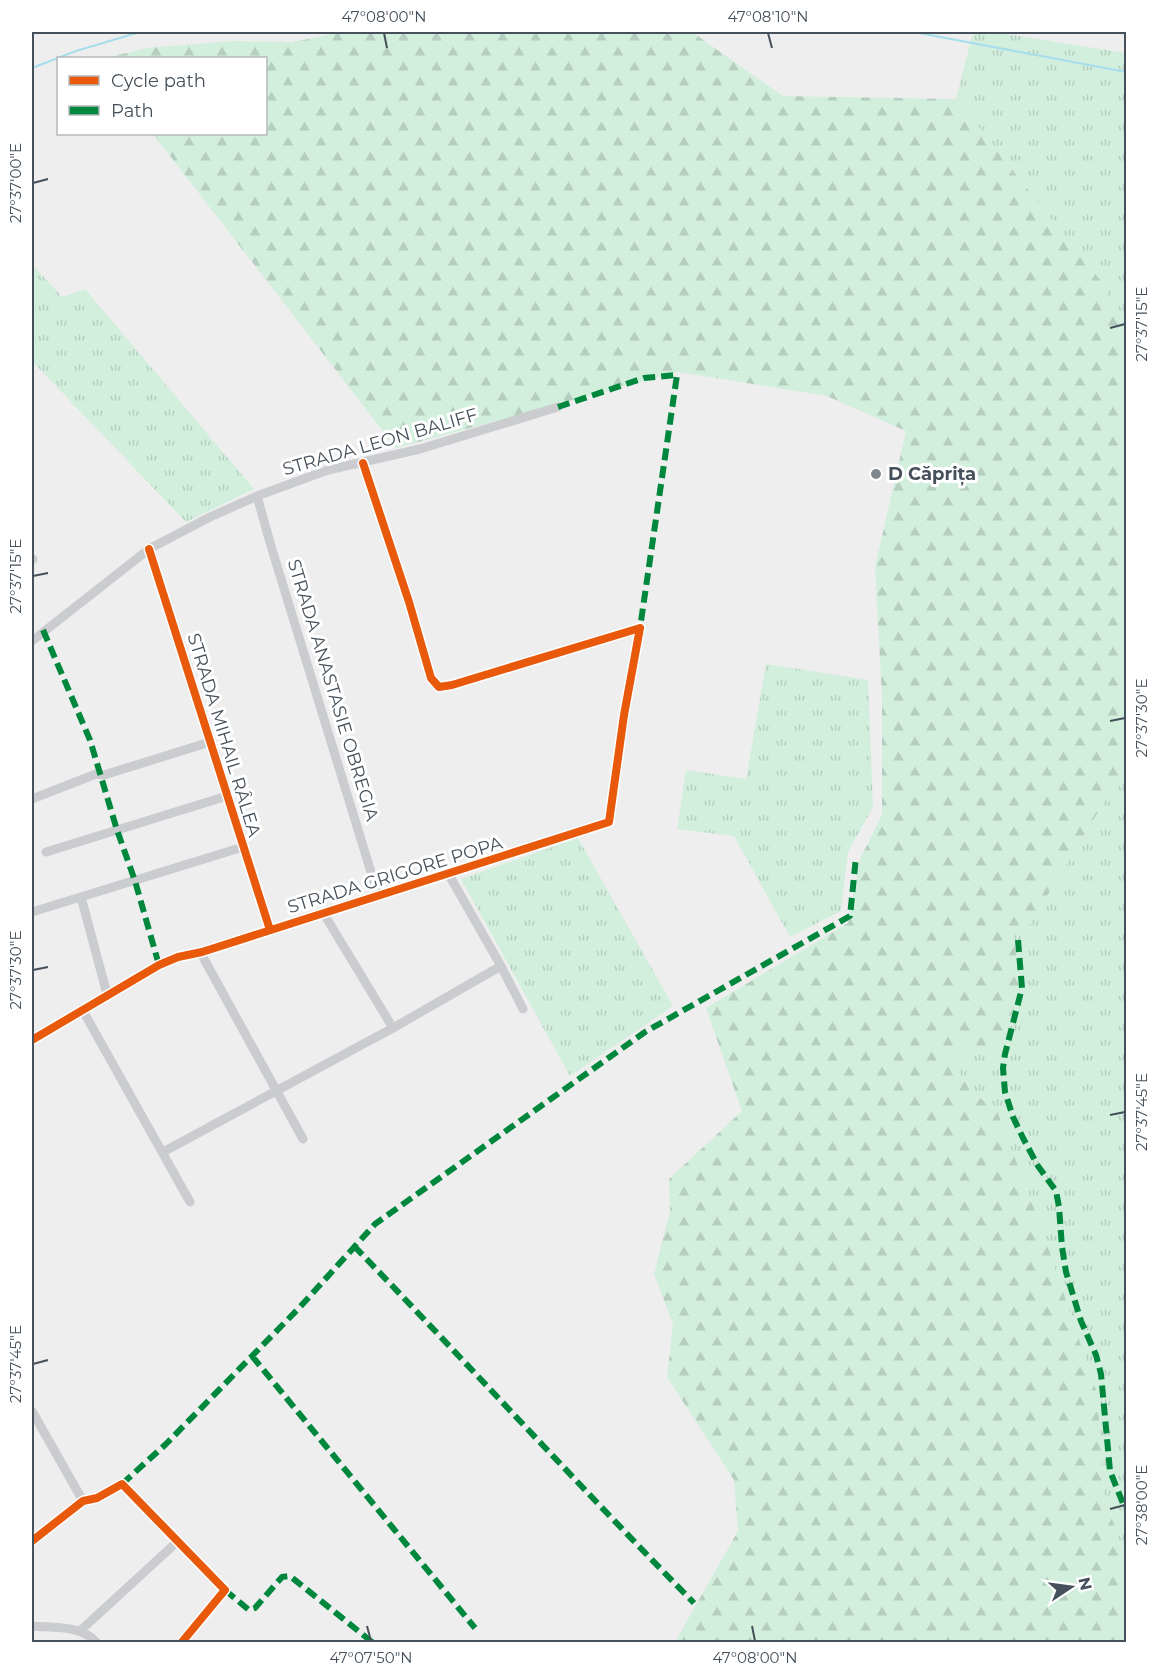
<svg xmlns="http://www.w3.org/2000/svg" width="1158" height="1674" viewBox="0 0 1158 1674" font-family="Montserrat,sans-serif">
	<defs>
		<pattern id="grass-tufts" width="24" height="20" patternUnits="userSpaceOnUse" patternTransform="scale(1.5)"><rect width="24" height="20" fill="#d2eedc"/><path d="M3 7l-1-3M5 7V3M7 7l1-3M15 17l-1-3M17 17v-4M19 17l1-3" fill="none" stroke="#b6cebf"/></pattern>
		<pattern id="forest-firs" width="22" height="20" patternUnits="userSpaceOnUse" patternTransform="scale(1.5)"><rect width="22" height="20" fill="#d2eedc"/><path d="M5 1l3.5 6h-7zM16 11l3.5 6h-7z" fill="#b6cebf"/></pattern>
	</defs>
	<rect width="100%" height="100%" fill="#efeeee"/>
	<path fill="url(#grass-tufts)" d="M973,32h21l132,21v283l-23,-51 -147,-186z
		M32,264l30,33 23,-8 169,200 -68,33 -154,-161z
		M766,664l102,16 5,127 -25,45 -7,59 -51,26 -56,-101 -57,-7 9,-59 60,9z
		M1126,766v96l-2,2 2,13v685l-22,-69 -8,-100 -53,-161 -20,-53 -30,-49 -198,-169 229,-27z
		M578,838l95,168 -103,70 -109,-197z"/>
	<path fill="url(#forest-firs)" d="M342,32h350l91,64 173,3 148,186 22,51v430l-102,168 -10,1 5,52 -17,63h-53v7l23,35 25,19 46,121 54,161 7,100 22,69v80h-451l63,-111 -4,-51 -67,-103 6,-53 -19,-50 16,-63 -1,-32 73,-68 -36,-103 142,-85 12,-64 22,-44v-118l-7,-130 31,-136 -79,-35 -149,-24 -282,76 -243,-314h113v-76h-161l42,-10 85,-7 61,1z"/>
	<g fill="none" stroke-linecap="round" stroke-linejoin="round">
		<path stroke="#a6deec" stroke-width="2" d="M914,32l212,40
			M32,68l44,-17 64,-19"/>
		<path stroke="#cacccf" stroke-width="9" d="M257,496l14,50 107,349
			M149,549l121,381
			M32,560l1,-1
			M32,641l117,-92 59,-31 49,-22 71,-26 92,-21 138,-42
			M32,799l64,-25 8,1 106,-33
			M46,852l181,-56
			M449,875l52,91 22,43
			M81,897l26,97
			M32,912l211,-65
			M325,912l2,7 66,109
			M202,952l2,7 99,180
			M82,1009l108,193
			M32,1040l127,-75 19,-8 24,-5c136,-43 272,-86 407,-130l15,-107 16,-87 -188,57 -13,2 -8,-9 -22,-76 -46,-139
			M163,1152l230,-124 108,-62
			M32,1411l51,90
			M32,1541l51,-40 14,-3 25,-14 103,106 -43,52
			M32,1626c21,2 49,-1 64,16
			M80,1631l98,-90"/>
		<path stroke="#00873e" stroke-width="6" stroke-dasharray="12 6" stroke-linecap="butt" d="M558,407l86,-29 33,-3 -37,253
			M43,630l47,110 27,90 18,51 24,84
			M1018,940l4,48 -17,66 -2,14 2,24 8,25 10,21 15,28 18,25 3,16 3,40 4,25 15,49 15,34 5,19 9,97 14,35 2,2
			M354,1246c114,118 225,240 340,357
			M252,1356l223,272
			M122,1484l44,-40 134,-137 75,-83 270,-192 205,-116 6,-59
			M225,1590l24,20 6,-2 27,-31 8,-1 82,66"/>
		<g stroke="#fff" stroke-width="11">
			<path id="cycleway" d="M149,549l121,381
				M32,1040l127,-75 19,-8 24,-5c136,-43 272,-86 407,-130l15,-107 16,-87 -188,57 -13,2 -8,-9 -22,-76 -46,-139
				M32,1541l51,-40 14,-3 25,-14 103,106 -43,52"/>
		</g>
		<use href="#cycleway" stroke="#e8590c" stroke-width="8"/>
	</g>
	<path fill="none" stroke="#45505a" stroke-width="2" d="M384,33l3,15M768,33l4,15M33,183l15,-4M1110,328l15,-4M33,576l15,-3M1110,721l15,-3M33,970l15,-3M1110,1115l15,-3M33,1364l15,-4M1110,1509l15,-4M367,1626l4,15M752,1626l3,15"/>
	<circle fill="#80878e" stroke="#fff" stroke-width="2" cx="876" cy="474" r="6"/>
	<g text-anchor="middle" stroke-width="6" stroke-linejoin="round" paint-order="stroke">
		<g font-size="18" fill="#45505a" stroke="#fff">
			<text transform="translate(380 442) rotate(-16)" y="6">STRADA LEON BALIFF</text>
			<text transform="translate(333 690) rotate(73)" y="6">STRADA ANASTASIE OBREGIA</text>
			<text transform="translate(224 735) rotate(73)" y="6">STRADA MIHAIL RÂLEA</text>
			<text transform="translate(395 875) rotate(-17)" y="6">STRADA GRIGORE POPA</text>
		</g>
		<g font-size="18" font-weight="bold" fill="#45505a" stroke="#fff" text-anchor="start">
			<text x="888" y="480">D Căprița</text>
		</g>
	</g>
	<rect width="1158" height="1674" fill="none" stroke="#ffffff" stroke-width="66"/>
	<rect x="57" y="57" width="210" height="78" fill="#ffffff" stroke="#b5b9bd" stroke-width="1.5"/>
	<rect x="69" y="76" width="30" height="9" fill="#e8590c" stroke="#b5b9bd" stroke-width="1.5"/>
	<text x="111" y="87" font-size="18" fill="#45505a">Cycle path</text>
	<rect x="69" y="106" width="30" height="9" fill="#00873e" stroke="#b5b9bd" stroke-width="1.5"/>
	<text x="111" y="117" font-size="18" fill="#45505a">Path</text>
	<g transform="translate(1071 1587) rotate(77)" stroke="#ffffff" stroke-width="4.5" paint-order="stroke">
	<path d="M0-4.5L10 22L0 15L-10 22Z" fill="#45505a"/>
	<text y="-9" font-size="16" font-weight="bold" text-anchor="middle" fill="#45505a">N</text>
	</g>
	<rect x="33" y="33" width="1092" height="1608" fill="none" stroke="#45505a" stroke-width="2"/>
	<g font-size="15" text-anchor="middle" fill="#45505a">
		<text x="384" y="22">47°08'00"N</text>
		<text x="768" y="22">47°08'10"N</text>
		<text transform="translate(16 183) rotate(-90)" y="5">27°37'00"E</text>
		<text transform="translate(1142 324) rotate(-90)" y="5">27°37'15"E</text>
		<text transform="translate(16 576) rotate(-90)" y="5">27°37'15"E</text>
		<text transform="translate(1142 718) rotate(-90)" y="5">27°37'30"E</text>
		<text transform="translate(16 970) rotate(-90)" y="5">27°37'30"E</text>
		<text transform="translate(1142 1112) rotate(-90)" y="5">27°37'45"E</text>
		<text transform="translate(16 1364) rotate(-90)" y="5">27°37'45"E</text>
		<text transform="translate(1142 1505) rotate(-90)" y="5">27°38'00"E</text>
		<text x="371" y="1663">47°07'50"N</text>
		<text x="755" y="1663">47°08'00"N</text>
	</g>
</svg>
